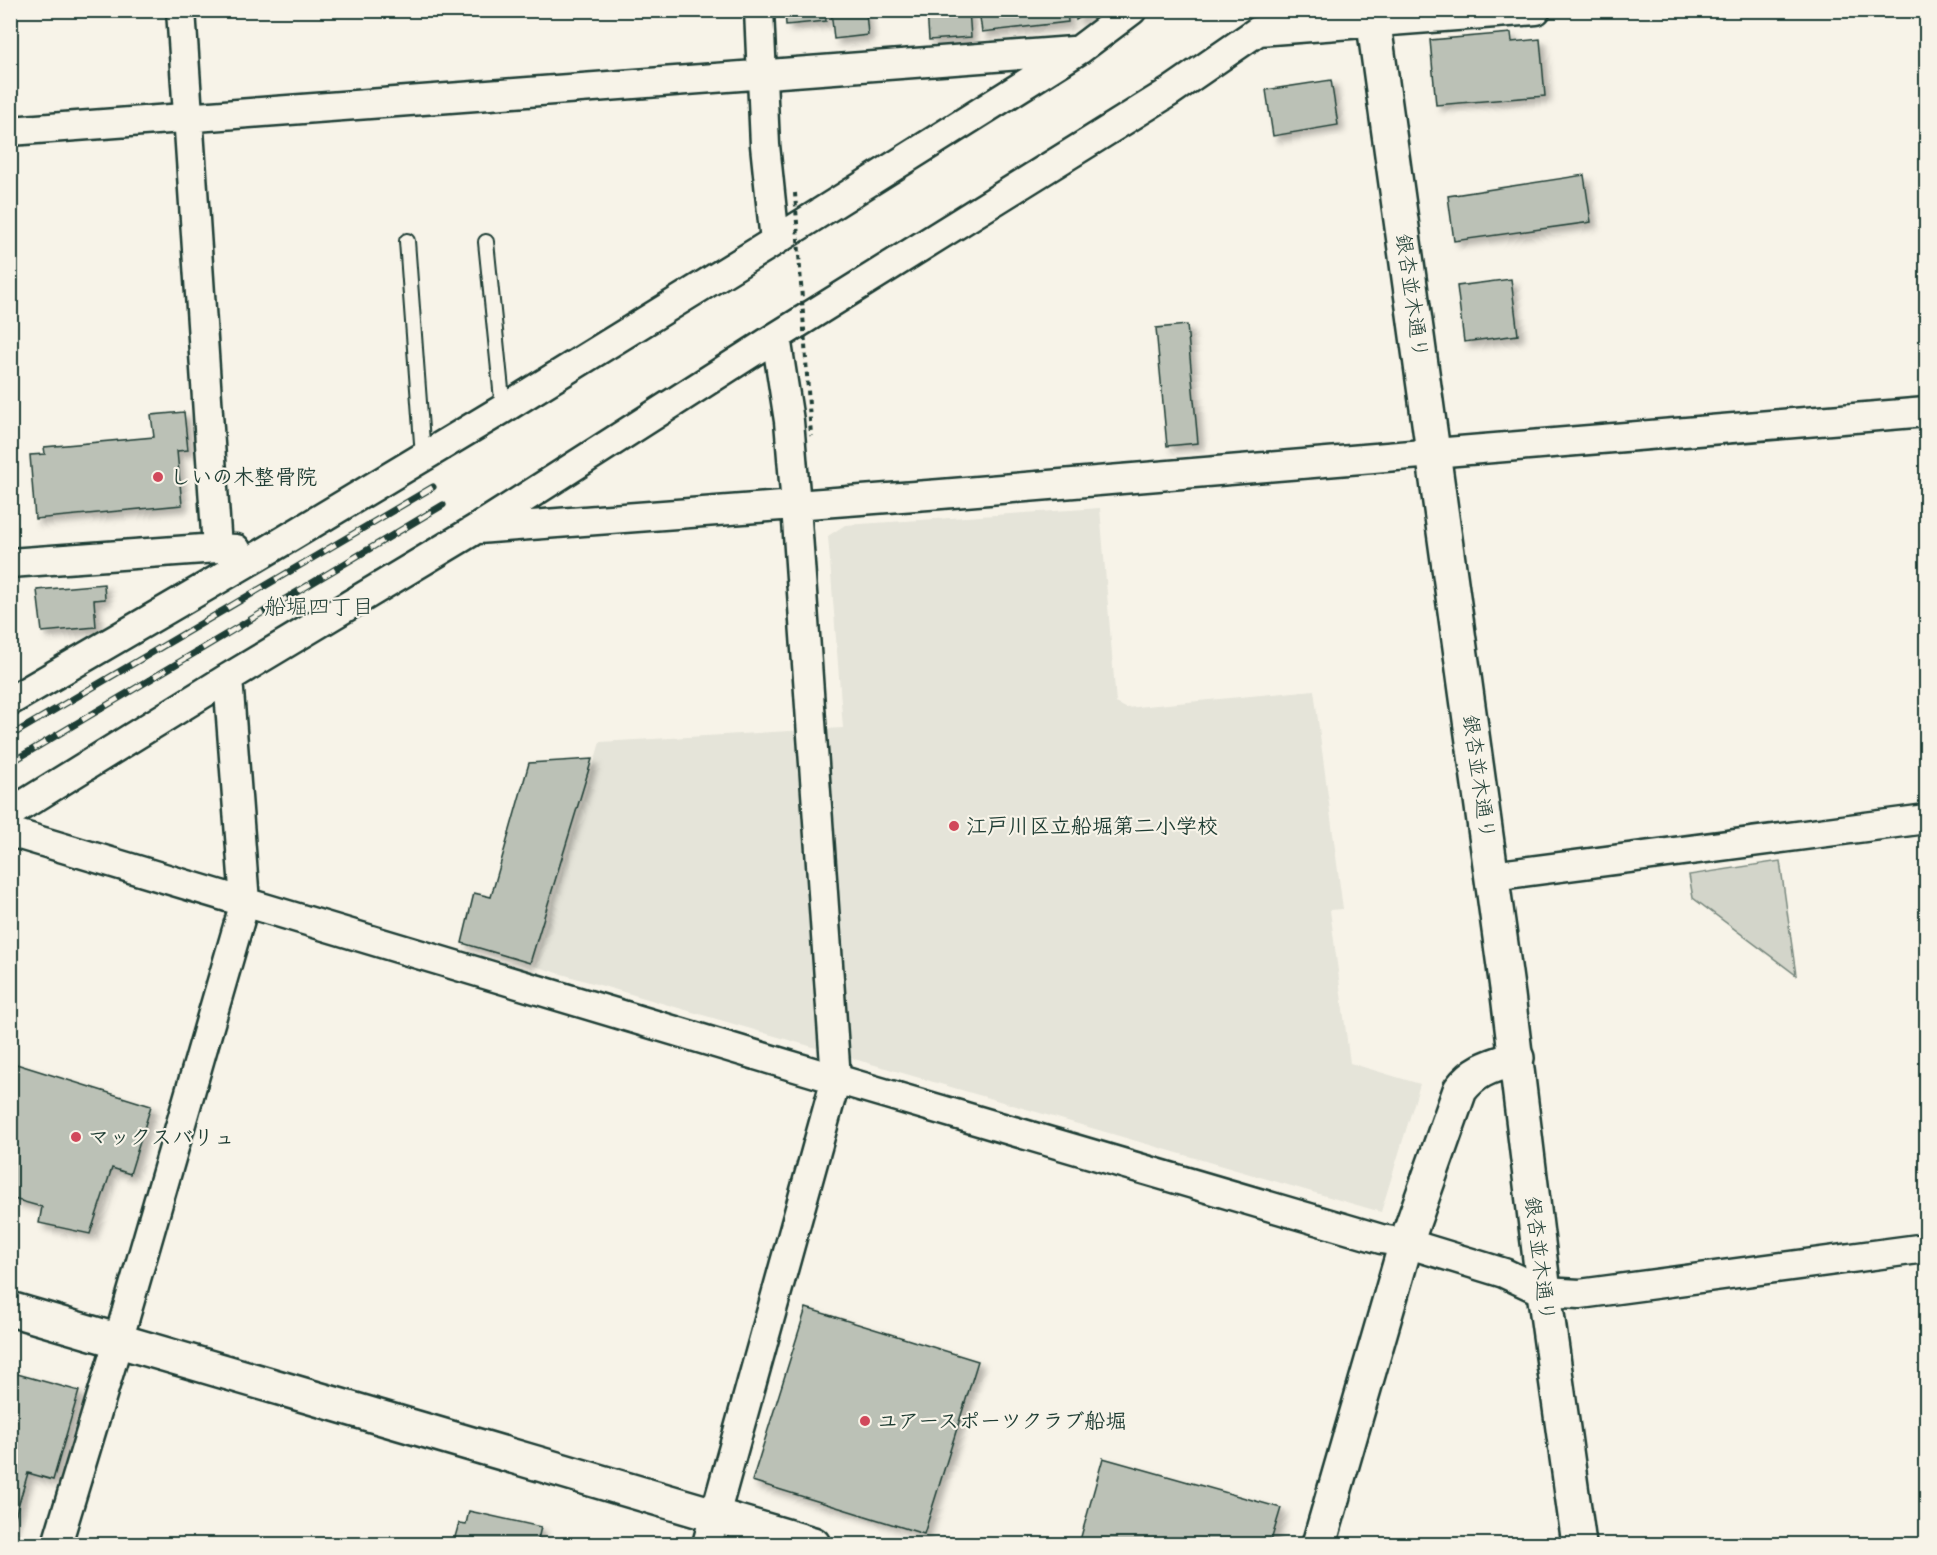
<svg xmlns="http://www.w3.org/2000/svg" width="1937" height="1555" viewBox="0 0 1937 1555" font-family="'Patrick Hand','Klee One',sans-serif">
	<defs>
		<filter id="shadow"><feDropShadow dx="5.5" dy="5.5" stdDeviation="3" flood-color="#0004"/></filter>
	</defs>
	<rect width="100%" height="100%" fill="#f7f3e8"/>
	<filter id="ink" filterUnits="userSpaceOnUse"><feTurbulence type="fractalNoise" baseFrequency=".0167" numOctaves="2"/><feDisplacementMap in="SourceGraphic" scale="12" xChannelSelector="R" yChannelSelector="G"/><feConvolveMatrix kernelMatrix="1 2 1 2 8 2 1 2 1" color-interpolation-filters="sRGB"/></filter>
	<g filter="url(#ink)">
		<path fill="#e5e4d9" d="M1100,508l16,195 10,5 188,-18 29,219 -13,1 20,153 70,21 -39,128 -847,-246 66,-224 243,-14 -15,-192 17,-11z"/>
		<path fill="#d3d5ca" stroke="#79897f" stroke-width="1.5" d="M1780,861l16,114 -103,-77 -4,-23z"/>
		<path fill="#bbc1b6" stroke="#1f3d34" stroke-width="1.5" filter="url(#shadow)" d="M785,10h40l1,11 -40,4z
			M831,10h11l1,5 23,-3 2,23 -34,4z
			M927,10h42l2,27 -42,3z
			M979,10h88l1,12 -86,10z
			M1075,10h17l-16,10z
			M1511,33l1,9 28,-3 5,57 -109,9 -6,-65z
			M1331,80l7,45 -65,11 -7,-46z
			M1584,175l7,47 -137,19 -6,-45z
			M1511,279l7,56 -54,7 -7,-56z
			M1187,325l11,118 -31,3 -11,-118z
			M184,412l4,38 -11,1 5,54 -147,14 -5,-64 15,-1 -1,-7 110,-10 -3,-22z
			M104,584l1,15 -11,1 2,27 -54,5 -5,-42z
			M592,759l-62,204 -68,-20 12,-50 17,4 38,-134z
			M10,1062l141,44 -21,68 -18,-6 -22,66 -51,-11 3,-16 -32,-9z
			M806,1308l172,53 -54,173 -172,-53z
			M10,1372l69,19 -26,89 -25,-7 -18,60z
			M1103,1458l178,50 -11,36h-191z
			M469,1511l72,16 -4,17h-84l6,-21 7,1z"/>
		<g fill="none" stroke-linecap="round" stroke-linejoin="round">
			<g stroke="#1f3d34" stroke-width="18">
				<path id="lane" d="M407,241l16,215
					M486,242l17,167"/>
			</g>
			<g stroke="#1f3d34" stroke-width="33">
				<path id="street" d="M181,10l36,538
					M759,10l6,135 10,96
					M10,131l1063,-80
					M478,529c483,-35 966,-75 1448,-117
					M10,563l207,-15 19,1
					M10,701l255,-149 238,-143 272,-168 304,-191 53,-40
					M10,813l218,-135 248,-149 300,-192 395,-246 87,-60 278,-21
					M10,832l826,247 545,160 25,4 98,30 40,19 36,2 346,-46
					M1492,876l434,-57
					M57,1544l55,-182 133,-460 -17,-224
					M707,1544l129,-465 -40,-573 -7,-85 -13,-84"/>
			</g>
			<g stroke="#1f3d34" stroke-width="38">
				<path id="secondary" d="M1372,10l136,985 36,297 35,252
					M10,1309l803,235
					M1319,1544l87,-301 54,-153c16,-21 32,-24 57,-32"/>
			</g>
			<use href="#lane" stroke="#f7f3e8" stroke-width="14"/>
			<use href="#street" stroke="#f7f3e8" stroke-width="28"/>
			<use href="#secondary" stroke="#f7f3e8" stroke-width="33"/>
			<g stroke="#1f3d34" stroke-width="7">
				<path id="rail" d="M10,736l423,-249
					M10,763l433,-258"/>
			</g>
			<use href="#rail" stroke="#f7f3e8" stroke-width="4.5" stroke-dasharray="14" stroke-linecap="butt"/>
			<path stroke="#1f3d34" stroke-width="4" stroke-dasharray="4.5 4.5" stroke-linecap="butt" d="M795,193l16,243"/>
		</g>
	</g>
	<g fill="#d1495b" stroke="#f7f3e8" stroke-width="2">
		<circle cx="158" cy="477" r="6"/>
		<circle cx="954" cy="826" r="6"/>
		<circle cx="76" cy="1137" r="6"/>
		<circle cx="865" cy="1421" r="6"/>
	</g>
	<g text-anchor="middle" stroke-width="4.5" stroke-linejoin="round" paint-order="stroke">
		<g font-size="21" fill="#1f3d34" stroke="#f7f3e8">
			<text transform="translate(1412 296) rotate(82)" y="7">銀杏並木通り</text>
			<text transform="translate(1479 777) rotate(82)" y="7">銀杏並木通り</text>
			<text transform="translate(1540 1259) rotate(83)" y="7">銀杏並木通り</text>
		</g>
		<g font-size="21" font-weight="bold" fill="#1f3d34" stroke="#f7f3e8" text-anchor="start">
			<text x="170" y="484">しいの木整骨院</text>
			<text x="966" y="833">江戸川区立船堀第二小学校</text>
			<text x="88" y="1144">マックスバリュ</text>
			<text x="877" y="1428">ユアースポーツクラブ船堀</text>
		</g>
		<g font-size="22" fill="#1f3d34" stroke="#f7f3e8">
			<text x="319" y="614">船堀四丁目</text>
		</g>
	</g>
	<rect width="1937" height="1555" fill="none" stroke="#f7f3e8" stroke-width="36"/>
	<rect x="18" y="18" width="1901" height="1519" fill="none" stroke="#1f3d34" stroke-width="2" filter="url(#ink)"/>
</svg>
